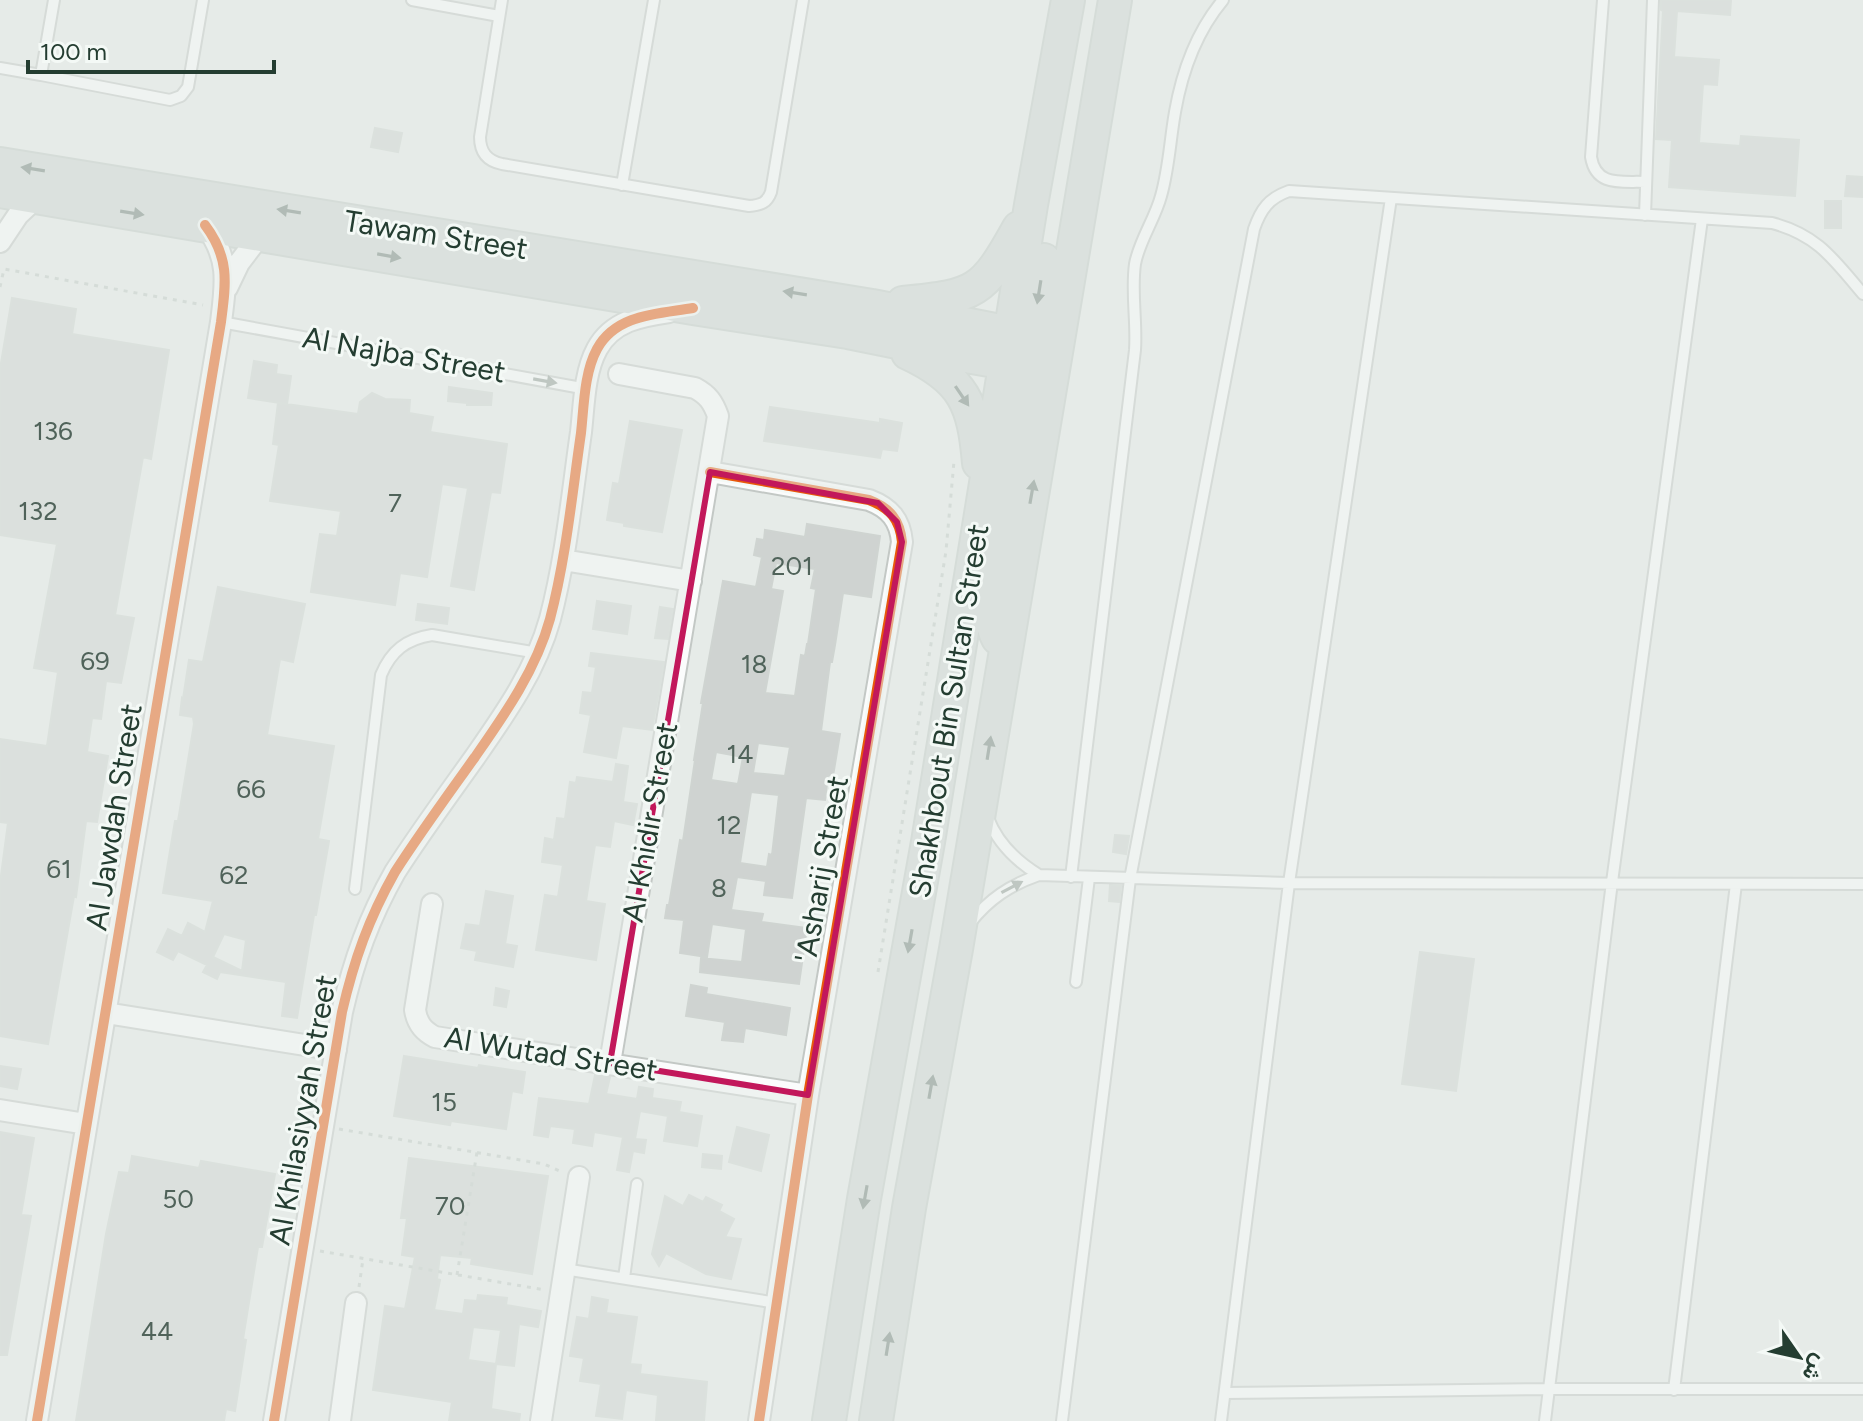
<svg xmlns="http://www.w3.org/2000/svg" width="1863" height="1421" viewBox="0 0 1863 1421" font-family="Figtree,Vazirmatn,sans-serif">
	<rect width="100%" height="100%" fill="#e6ebe8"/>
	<path fill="#cfd3d1" stroke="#cfd4d1" stroke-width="2" fill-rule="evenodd" d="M1661,0h70l-1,15 -53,-4 -3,46 45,3 -2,25 -14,-1 -4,59 41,3 1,-10 58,4 -4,56 -126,-9 3,-47 -16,-1 7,-128 -2,-1z
		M375,128l27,5 -4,19 -27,-5z
		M1847,176l16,1v20l-18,-1z
		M1825,201h16v27h-16z
		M12,298l64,11 -4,25 97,16 -18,109 -8,-2 -28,158 19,3 -13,65 -15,-2 -5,38 -9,-1 -5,34 21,4 -11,66 -11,-1 -10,76 -2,-1 -26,148 -48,-8v-153l8,-60 -8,-1v-83l47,7 11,-74 -24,-4 23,-124 -57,-9v-166z
		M254,361l23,4 -1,9 15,2 -4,28 -39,-6z
		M449,387l43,6 -1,12h-24v-2l-19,-2z
		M372,393l13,6 25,1 -1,13 24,4 -3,15 77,12 -7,49 -9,-1 -17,98 -23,-4 17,-98 -26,-4 -15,93 -27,-4 -5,32 -84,-13 9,-58 17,2 4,-25 -71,-10 9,-56 -6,-1 5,-41 80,11 2,-12z
		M770,407l110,16v-4l22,4 -5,28 -15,-2 -2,9 -116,-17z
		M630,421l52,9 -20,102 -38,-6v-3l-17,-3 6,-37 6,1z
		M807,524l73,12 -9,61 -28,-4 -8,52 -3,17h-2l-9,69 19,3 -7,42 -5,-1 -3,25 -19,-2 -14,100 -28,-3 2,-14 -29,-4 -6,33 32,4 -2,8 46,6 -8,56 -99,-12 1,-14 41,4 4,-33 -34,-5 -5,33 -27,-4 4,-33 -19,-2 2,-13h2l11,-65 3,1 12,-81h-1l9,-57h-2l22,-122 33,6 6,-30 -8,-2 3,-16 7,1 1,-10 40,7zM776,563l39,6 -4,19 5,1 -8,55h-1l-2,12 -4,-1 -6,41 -30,-3 18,-102 -12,-2zM758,743l32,4 -5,29 -32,-3zM716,752l27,5 -5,27 -27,-4zM751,792l28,3 -7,60 -3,-1 -2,13 -27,-4z
		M218,587l87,17 -12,58 -13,-3 -13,76 67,11 -16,93 11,2 -13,74h-2l-17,103 -15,-2 4,-34 -66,-10 -3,7 -14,-7 4,-7 -29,-14 -5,9 -16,-8 11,-23 14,7 6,-13 17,9 8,-31 -50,-8 12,-72h3l16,-97 -1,-7 -13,-2 2,-17 1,1 6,-39 14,2zM224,934l22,6 -4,31 -29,-14z
		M597,601l34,5 -4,28 -34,-5z
		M418,604l31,4 -2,16 -31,-4z
		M660,607l13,2 -5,30 -13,-1z
		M591,653l73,9 -12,68 -30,-4 -6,32 -32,-6 7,-37 -11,-2 3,-21 9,1 4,-26 -7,-1z
		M616,764l12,2 -5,36 14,2 -4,21 -19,-4 -4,26 -15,-2 -9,56 19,3 -9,56 -60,-10 9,-55 13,2 5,-32 -21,-3 3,-24 9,2 3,-22 8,1 5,-37 6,1 1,-6 36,5z
		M1115,835l14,1 -3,18 -13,-2z
		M1110,885l11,1 -2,16 -10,-1z
		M486,891l27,5 -8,48 12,2 -4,21 -38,-7 2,-9 -16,-3 5,-24 14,2z
		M1420,952l54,7 -18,132 -54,-7z
		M691,985l16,3 -1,6 84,14 -4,27 -41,-7 -2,14 -21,-2 3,-18 -39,-6z
		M496,988l13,3 -3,16 -12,-2z
		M404,1056l74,12 1,-3 46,7 -3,21 -10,-2 -6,38 -55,-8 -1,4 -56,-9z
		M0,1066l21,3 -4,20 -17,-3z
		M595,1075l15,2 -4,17 31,5 2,-12 14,2 -1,9 29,4 -2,10 23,4 -5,30 -33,-5 4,-25 -28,-5 -5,28 11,1 -2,13 -11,-2 -4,21 -12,-2 6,-33 -29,-5 -2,14 -19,-3 2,-14 -25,-3 -2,11 -14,-2 5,-37 50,6z
		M737,1127l32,8 -8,36 -32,-9z
		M0,1132l34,6 -13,77 10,1 -24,139h-7z
		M703,1154l19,2 -1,13 -19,-2z
		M132,1156l67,12 2,-7 74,13 -13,73h-4l-15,92 3,1 -11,71 -9,-2 -2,12h-148l30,-187 13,-62 10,1z
		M409,1158l139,18 -16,98 -61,-10 1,-6 -32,-3 -3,24 3,1 -6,30 29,4 2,-14 12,1 1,-6 29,3 -1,7 35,6 -3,16 -19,-3 -5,42 -18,-2 -5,45 29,5 -1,7h-70l3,-19 -79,-12 12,-84 20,3 10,-52 -13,-2 5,-37h-6zM473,1327l28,3 -5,34 -28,-4z
		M689,1195l14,7 3,-5 16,8 -3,6 15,8 -9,18 16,2 -10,40 -25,-5 -40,-21 -7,13 -7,-12 13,-58 18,10z
		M592,1297l16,3 -2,13 31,4 -7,47 11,1 -1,9 67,8 -3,39h-48l2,-26 -32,-5 -4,29 -26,-3 5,-32 -21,-3 4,-23 -14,-2 7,-39 12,2z"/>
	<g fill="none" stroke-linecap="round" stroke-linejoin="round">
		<g stroke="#c3c8c5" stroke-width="14">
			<path id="service" d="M412,0l87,16
				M502,0l-22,137c0,15 7,24 22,27l247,42c12,-1 18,-3 22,-14l32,-192
				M1603,0l-12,157c5,30 30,24 54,25
				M0,68l41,7 129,25 11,-4 7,-9 15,-87
				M41,75l13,-75
				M622,185l32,-185
				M1645,215l8,-215
				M221,322l366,67
				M988,818c10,26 28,43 51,57
				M1071,877l64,-527c2,-28 -4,-58 0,-86 4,-23 20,-45 26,-68 8,-28 9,-56 14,-84 7,-40 22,-81 48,-112
				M355,889l26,-214c10,-24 25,-36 51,-40l106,18
				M970,923c19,-24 40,-38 69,-48l250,8 574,1
				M1076,982l13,-104
				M564,1269l213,34
				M624,1278l13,-94
				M1674,1390l62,-506
				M1225,1393l323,-4h315
				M1062,1421l68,-542 124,-650c7,-20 15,-31 35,-38l483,32c46,12 62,37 91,71
				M1221,1421l68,-538 102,-685
				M1545,1421l67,-539 90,-663"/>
		</g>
		<g stroke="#c3c8c5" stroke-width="24">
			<path id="minor" d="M0,242l18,-27 18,-17
				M227,288l12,-25 22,-29
				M710,472l159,28c21,8 31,20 33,42l-94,553 -49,326
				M563,560l128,21
				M432,904l-17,106c2,13 8,21 20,27l373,58
				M106,1013l230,37
				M610,1063l108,-647c-5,-14 -10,-21 -23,-28l-76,-14
				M0,1110l86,14
				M37,1421l184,-1099c5,-39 9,-64 -16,-97
				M274,1421l68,-409c12,-52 27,-94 53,-140 25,-39 53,-77 80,-115 30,-43 61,-87 75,-138 16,-61 22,-124 31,-187 3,-26 3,-59 16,-83 15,-28 44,-33 72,-37
				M340,1421l16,-118
				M541,1421l38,-244"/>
		</g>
		<g stroke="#c2cac6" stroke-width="36">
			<path id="primary" d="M0,164l872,142 138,27 48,7
				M0,191l693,117 155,24 124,25 80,14
				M903,303c73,-7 80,-10 116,-75
				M908,353c56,26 66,51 71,110
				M1035,356l-3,-9v-11l12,-76
				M998,638c-8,-15 -7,-32 -7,-48l39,-224 -2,-10 -4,-10
				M829,1421l35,-222 64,-357 103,-637 37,-205
				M876,1421l33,-213 47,-259 159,-949"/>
		</g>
		<path stroke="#c2cbc6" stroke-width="3" stroke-dasharray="4 6" stroke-linecap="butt" d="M0,287l4,-18 199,36
			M878,972l68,-421 8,-90
			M339,1129l205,35 18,8
			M320,1251l225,39
			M457,1275l20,-123
			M359,1287l4,-28"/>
		<use href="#service" stroke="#fbfcfc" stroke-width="10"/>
		<use href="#minor" stroke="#fbfcfc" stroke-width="20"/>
		<use href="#primary" stroke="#cfd6d3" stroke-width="32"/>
		<g stroke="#f4f9f6" stroke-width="15">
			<path id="cycleway" d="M710,472l159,28c21,8 31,20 33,42l-94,553 -49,326
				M37,1421l184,-1099c5,-39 9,-64 -16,-97
				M274,1421l68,-409c12,-52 27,-94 53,-140 25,-39 53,-77 80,-115 30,-43 61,-87 75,-138 16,-61 22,-124 31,-186 3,-27 3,-60 16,-84 19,-35 61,-35 96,-41"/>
		</g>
		<use href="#cycleway" stroke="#e8590c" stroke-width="10"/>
	</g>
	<defs><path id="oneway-solid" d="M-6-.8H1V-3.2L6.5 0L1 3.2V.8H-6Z" transform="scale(2)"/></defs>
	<g fill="#71827a">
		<use href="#oneway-solid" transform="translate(33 169) rotate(-171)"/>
		<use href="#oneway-solid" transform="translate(289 211) rotate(-171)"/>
		<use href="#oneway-solid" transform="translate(132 213) rotate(9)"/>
		<use href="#oneway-solid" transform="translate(389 256) rotate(10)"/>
		<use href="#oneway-solid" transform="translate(1039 292) rotate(99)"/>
		<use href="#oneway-solid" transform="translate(795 293) rotate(-171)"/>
		<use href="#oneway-solid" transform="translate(962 396) rotate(56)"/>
		<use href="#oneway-solid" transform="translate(1032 492) rotate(-80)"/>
		<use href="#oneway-solid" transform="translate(989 748) rotate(-81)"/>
		<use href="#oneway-solid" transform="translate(910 941) rotate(100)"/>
		<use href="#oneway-solid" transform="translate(931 1087) rotate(-80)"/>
		<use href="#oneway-solid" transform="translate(865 1197) rotate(100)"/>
		<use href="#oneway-solid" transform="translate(888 1344) rotate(-81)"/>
	</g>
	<g fill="#909c96">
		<use href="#oneway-solid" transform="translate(545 381) rotate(10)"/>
		<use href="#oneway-solid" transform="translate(1012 887) rotate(-28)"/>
	</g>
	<path d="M0 0H1863V1421H0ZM710,472l168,31 19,19 5,20 -94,553 -198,-32z" fill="#e6ebe8" fill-opacity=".55" fill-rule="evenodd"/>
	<path fill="none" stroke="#c2185b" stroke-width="6" stroke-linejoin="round" d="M710,472l168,31 19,19 5,20 -94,553 -198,-32z"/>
	<g text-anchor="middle" stroke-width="6" stroke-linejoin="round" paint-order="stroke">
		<g font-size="26" fill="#50635a">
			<text x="53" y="440">136</text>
			<text x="395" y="512">7</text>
			<text x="38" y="520">132</text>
			<text x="792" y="575">201</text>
			<text x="95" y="670">69</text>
			<text x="754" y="673">18</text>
			<text x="740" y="763">14</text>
			<text x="251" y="798">66</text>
			<text x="729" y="834">12</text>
			<text x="59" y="878">61</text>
			<text x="234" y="884">62</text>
			<text x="719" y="897">8</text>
			<text x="444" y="1111">15</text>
			<text x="178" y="1208">50</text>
			<text x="450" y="1215">70</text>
			<text x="157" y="1340">44</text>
		</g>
		<g font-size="30" fill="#243d31" stroke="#f4f9f6">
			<text transform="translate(436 235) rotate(9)" y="10">Tawam Street</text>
			<text transform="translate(404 355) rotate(10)" y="10">Al Najba Street</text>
			<text transform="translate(949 711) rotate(-81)" y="10">Shakhbout Bin Sultan Street</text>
			<text transform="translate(114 817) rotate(-81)" y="10">Al Jawdah Street</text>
			<text transform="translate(650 822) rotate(-80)" y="10">Al Khidir Street</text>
			<text transform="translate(822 869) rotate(-80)" y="10">'Asharij Street</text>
			<text transform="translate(551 1054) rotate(9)" y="10">Al Wutad Street</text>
			<text transform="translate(303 1110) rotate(-80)" y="10">Al Khilasiyyah Street</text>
		</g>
	</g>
	<g transform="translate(1799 1357) rotate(124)" stroke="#f4f9f6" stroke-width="6" paint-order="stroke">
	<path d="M0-6L14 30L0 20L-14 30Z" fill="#243d31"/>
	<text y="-12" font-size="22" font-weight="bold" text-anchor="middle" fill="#243d31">ش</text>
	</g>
	<path d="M28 60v12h246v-12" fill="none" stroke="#243d31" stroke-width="4"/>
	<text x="40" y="60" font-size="24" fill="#243d31" stroke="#f4f9f6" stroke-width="6" paint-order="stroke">100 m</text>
</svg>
